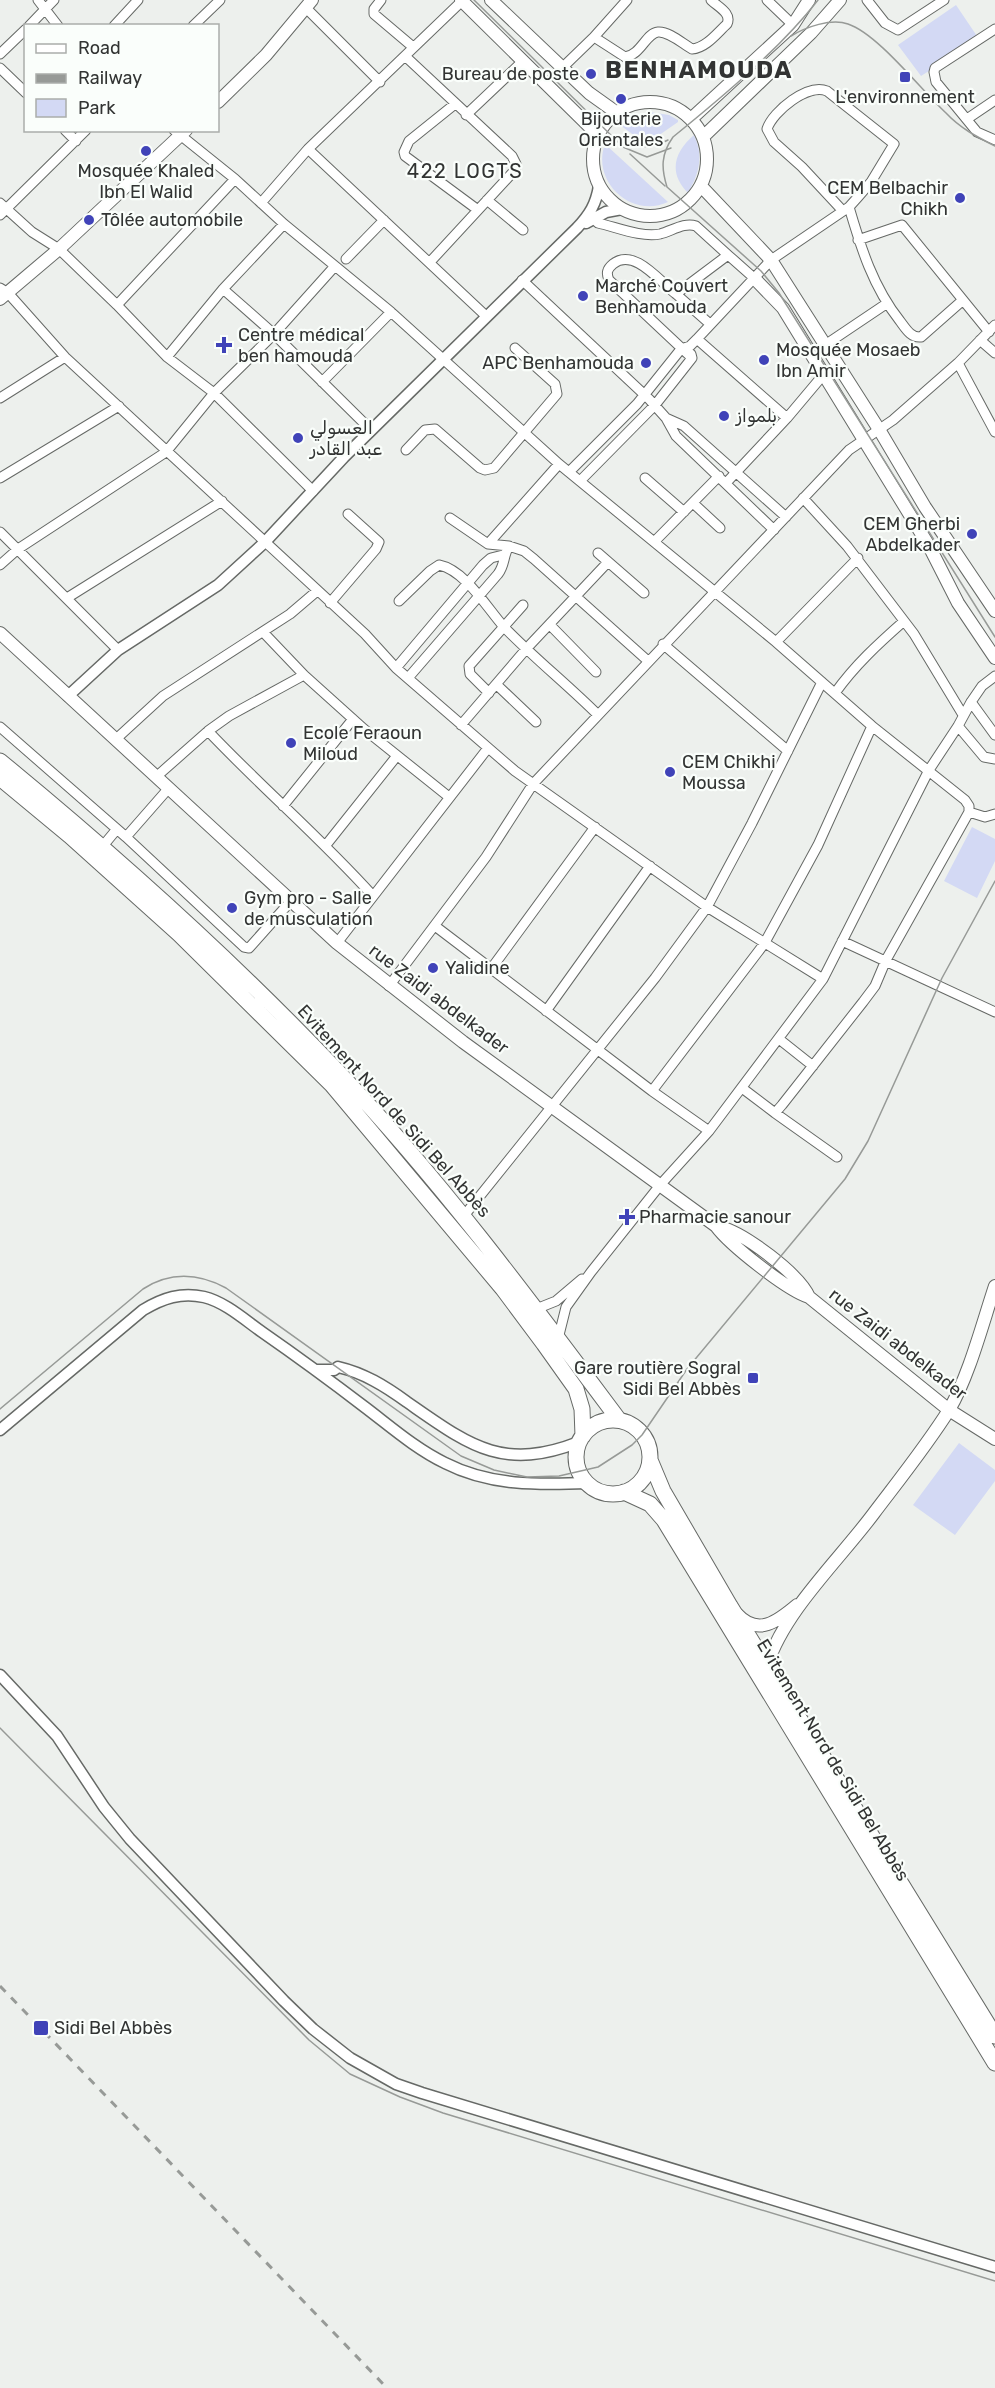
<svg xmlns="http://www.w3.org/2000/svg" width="995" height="2388" viewBox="0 0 995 2388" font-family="Rubik,'Noto Naskh Arabic',sans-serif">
	<rect width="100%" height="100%" fill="#edf0ed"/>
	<path fill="#d3d9f4" d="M956,5l23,34 -58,37 -23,-31z
		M649,112l20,3 9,5v2l-23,16 -20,-2 -15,-11 11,-8z
		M694,135c10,21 5,39 -6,58 -20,-20 -14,-41 6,-58z
		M605,144l63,58c-37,17 -77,-21 -63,-58z
		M972,827l23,12v22l-18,37 -33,-17z
		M959,1443l36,27v11l-40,54 -42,-30z"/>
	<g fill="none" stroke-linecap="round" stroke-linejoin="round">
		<g stroke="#666966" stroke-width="11">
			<path id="minor" d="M38,0l20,26
				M381,0l-7,9v5l39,33
				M767,0l26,25
				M867,0l18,23 13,7 46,-30
				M305,7l75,75
				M29,26l25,-26
				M114,26l24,-26
				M193,26l27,-26
				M995,29l-60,39 -1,4 2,10 41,50 18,8
				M594,37l31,20c16,-2 21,-24 33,-25 11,-1 25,12 34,17 14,-1 25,-16 35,-25 5,-11 -9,-17 -16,-24
				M0,54l26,-25
				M405,56l107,100 4,8 -1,6 -85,92
				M0,68l26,25
				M562,68l32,-31 33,-37
				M455,104l-46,37 -5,11 1,4 73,54
				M466,115l57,-54
				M967,119l28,-19
				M65,130l11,11
				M174,130l61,49 49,45 107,88 168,152 217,178 96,84 93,74 4,6v6l-83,148 -11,26 -12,16 -81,103 -7,8 -33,-25
				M308,149l178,167
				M487,200l36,30
				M0,203l32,29 27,17 58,56 50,52 47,36 99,98
				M261,203l47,-54 154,-148
				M849,207c12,41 24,80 51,114 6,8 11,17 21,16l42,-37
				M0,215l86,-85
				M594,219l4,4c18,4 44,15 62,11 12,-3 24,-12 36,-8l32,29
				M858,240l44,-15 87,107
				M346,259l38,-39
				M522,280l127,119 17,19 10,18 98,94
				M0,288l8,5 57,64 300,277 31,34 119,103 192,136 116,72
				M223,289l51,45 97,96
				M676,294l34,30
				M117,305l118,-126
				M697,339l90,79
				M980,340l15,13
				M825,345l61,-41
				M167,357l56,-68 61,-65
				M692,358l-83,-78c-3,-7 -2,-11 4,-16 21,-17 47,18 63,30l52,-39 26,23
				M958,363l37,69
				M322,382l69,-70
				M0,398l65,-41
				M666,418l18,8 102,91
				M406,450l19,-20 10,-1 45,39 5,2 9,-2 63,-74 -2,-10 -40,-36
				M569,472l68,-68 44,-55 9,-3 7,-7 74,-79 78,-53 9,-10 13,-15 23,-38 -67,-53c-19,-8 -54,20 -60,38l7,13 28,25 40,43
				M0,478l119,-72
				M645,478l39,34
				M580,481l75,-76 37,-47 -1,-4
				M726,483l61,-65 37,-44
				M803,498l44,48 67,88 49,81
				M693,503l27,25
				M450,518l38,26 21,2
				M0,532l118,118
				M655,541l64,-65
				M488,544l71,-80
				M598,553l46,40
				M0,565l18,-16 148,-97 48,-59 60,-59 61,-68
				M67,598l155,-97
				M399,601l31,-30 9,-6c26,5 48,43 65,62 30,31 64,58 94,88
				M330,603l46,-54 3,-7 -31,-28
				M550,625l46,47
				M263,632l41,43 60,54 85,68
				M776,642l82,-84
				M663,644l125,107
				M396,668l87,-103 8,-7 12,-3
				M408,678l90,-104c7,-9 5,-18 11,-28l15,5 10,8 114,102
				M497,685l39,37
				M489,693l-19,-19 -1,-8 54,-61
				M835,693c20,-28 43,-49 69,-72
				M971,702l24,33
				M461,725l66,-77 81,-86
				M958,726l26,31 11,2
				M0,727l126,110 118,110 5,1 41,-46
				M208,731c54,57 113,107 165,165
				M115,740l48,-44 127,-82 27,-23
				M156,777l52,-46 21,-15 75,-41
				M283,806l70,-87
				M969,812l16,5 10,-3
				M126,837l42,-48
				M326,845l70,-88
				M102,847l15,-18
				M435,926l217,165 57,40
				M842,941l153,71
				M337,943l151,-195
				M491,969l104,-142
				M389,986l97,-129 47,-73 316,-334 44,-30 65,-57 37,-38
				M546,1011l104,-145
				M779,1039l34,27
				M652,1091l112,-147 54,-99 54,-119
				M775,1113l62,44
				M463,1217l192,-239 52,-71 45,-84 70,-141
				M536,1309l20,-8 26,-22
				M558,1339l8,-32 25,-35 70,-88 48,-53 114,-152 106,-209 29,-44 13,-24 11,-16 13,-10"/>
		</g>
		<g stroke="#666966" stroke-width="13">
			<path id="tertiary" d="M586,223l20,-11 16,-3
				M68,696l50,-46 100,-65 47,-43 79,-85 233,-229c13,-14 19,-24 22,-42
				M316,1370h18l4,-3c26,6 47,19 69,35 62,43 95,70 172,40
				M0,1430l143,-120c20,-12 38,-18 61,-13 21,5 41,23 58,35 36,25 70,50 104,76 25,19 50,41 79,55 45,23 93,22 143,20
				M0,1675l57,61 47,71 26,32 154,162 29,28 37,29 46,26 26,9 573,174"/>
		</g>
		<g stroke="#666966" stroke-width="14">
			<path id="secondary" d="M461,0l137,135
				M491,0l98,93 28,20
				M218,102l48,-47 46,-55
				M593 159a57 57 0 1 1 114 0a57 57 0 1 1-114 0Z
				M691,119l102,-94 16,-25
				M703,137l108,-104 29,-33
				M701,186l70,74 109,171 45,76 70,104
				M754,278l29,30 146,238 29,57 37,55
				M0,299l59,-50 127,-119
				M0,633l337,310 126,99 253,184c14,19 71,64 93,71l140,113 46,29
				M720,1227c24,6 79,47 89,70
				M737,1614c21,23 41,7 60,-9
				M767,1665c18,-55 73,-106 107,-152 25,-33 53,-68 75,-103 20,-34 33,-85 46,-124"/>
		</g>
		<g stroke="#666966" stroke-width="17">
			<path id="trunk" d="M0,761c118,97 233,200 339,312 102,108 191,228 280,347
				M0,778l70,58 109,98 153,151 171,204 41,55 32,45 6,20 1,27
				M576 1457a37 37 0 1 1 74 0a37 37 0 1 1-74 0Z
				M650,1460l13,31 67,115 265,430
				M624,1492l26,12 14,16 331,543"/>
		</g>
		<use href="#minor" stroke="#fff" stroke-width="9"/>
		<use href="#tertiary" stroke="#fff" stroke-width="10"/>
		<use href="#secondary" stroke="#fff" stroke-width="12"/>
		<use href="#trunk" stroke="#fff" stroke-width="15"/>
		<path stroke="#979a97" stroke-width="1.5" d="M474,0l149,147 24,10 24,-9
			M818,0c-38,49 -97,98 -145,137 -12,17 -12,31 -6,50l94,84 18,22 216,344
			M791,36c15,-9 40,-18 57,-12 30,10 73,66 98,89 14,15 31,24 49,33
			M623,139c14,10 30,9 45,1
			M630,154l35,32
			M0,1409l143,-120c28,-18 55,-16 83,-1l235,168 33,14 33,7 32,-1 39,-9 34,-22 10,-10 45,-66 158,-190 23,-38 74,-163 53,-97
			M0,1728l309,312 41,34 50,23 43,16 552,168"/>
		<path stroke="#979a97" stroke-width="3" stroke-dasharray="8 8" stroke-linecap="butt" d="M0,1986l387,402"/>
	</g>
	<g fill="#4043b8" stroke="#fafefb" stroke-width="2">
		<circle cx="591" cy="74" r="6"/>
		<rect x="899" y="71" width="12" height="12" rx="3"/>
		<circle cx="621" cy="99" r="6"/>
		<circle cx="146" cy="151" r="6"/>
		<circle cx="960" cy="198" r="6"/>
		<circle cx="89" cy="220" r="6"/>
		<circle cx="583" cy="296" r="6"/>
		<path d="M221 336h6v6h6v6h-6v6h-6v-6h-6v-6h6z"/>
		<circle cx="764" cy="360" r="6"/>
		<circle cx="646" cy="363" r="6"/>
		<circle cx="724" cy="416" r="6"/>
		<circle cx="298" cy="438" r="6"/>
		<circle cx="972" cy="534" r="6"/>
		<circle cx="291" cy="743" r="6"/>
		<circle cx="670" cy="772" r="6"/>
		<circle cx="232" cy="908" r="6"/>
		<circle cx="433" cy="968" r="6"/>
		<path d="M624 1208h6v6h6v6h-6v6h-6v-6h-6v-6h6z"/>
		<rect x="747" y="1372" width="12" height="12" rx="3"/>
		<rect x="33" y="2020" width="16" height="16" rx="3"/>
	</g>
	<g text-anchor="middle" stroke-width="4.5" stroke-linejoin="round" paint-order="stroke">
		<g font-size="18" fill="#323433" stroke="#fafefb" text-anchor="start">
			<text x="579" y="80" text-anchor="end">Bureau de poste</text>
			<text x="905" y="103" text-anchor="middle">L'environnement</text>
			<text x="621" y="125" text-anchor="middle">Bijouterie<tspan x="621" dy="21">Orientales</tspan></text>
			<text x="146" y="177" text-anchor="middle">Mosquée Khaled<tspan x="146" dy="21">Ibn El Walid</tspan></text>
			<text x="948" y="194" text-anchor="end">CEM Belbachir<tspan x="948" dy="21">Chikh</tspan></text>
			<text x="101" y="226">Tôlée automobile</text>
			<text x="595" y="292">Marché Couvert<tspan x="595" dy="21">Benhamouda</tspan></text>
			<text x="238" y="341">Centre médical<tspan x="238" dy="21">ben hamouda</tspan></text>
			<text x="776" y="356">Mosquée Mosaeb<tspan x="776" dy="21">Ibn Amir</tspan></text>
			<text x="634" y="369" text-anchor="end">APC Benhamouda</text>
			<text x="736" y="422">بلمواز</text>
			<text x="310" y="434">العسولي<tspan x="310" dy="21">عبد القادر</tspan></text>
			<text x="960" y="530" text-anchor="end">CEM Gherbi<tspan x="960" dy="21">Abdelkader</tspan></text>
			<text x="303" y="739">Ecole Feraoun<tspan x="303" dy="21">Miloud</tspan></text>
			<text x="682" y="768">CEM Chikhi<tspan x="682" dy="21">Moussa</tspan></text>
			<text x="244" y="904">Gym pro - Salle<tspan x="244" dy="21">de musculation</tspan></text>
			<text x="445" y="974">Yalidine</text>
			<text x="639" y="1223">Pharmacie sanour</text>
			<text x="741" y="1374" text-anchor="end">Gare routière Sogral<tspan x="741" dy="21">Sidi Bel Abbès</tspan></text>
			<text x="54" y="2034">Sidi Bel Abbès</text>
		</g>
		<g font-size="18" fill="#323433" stroke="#fafefb">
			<text transform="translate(439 999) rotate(37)" y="6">rue Zaidi abdelkader</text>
			<text transform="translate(394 1111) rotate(48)" y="6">Evitement Nord de Sidi Bel Abbès</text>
			<text transform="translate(898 1344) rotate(38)" y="6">rue Zaidi abdelkader</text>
			<text transform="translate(833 1760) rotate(59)" y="6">Evitement Nord de Sidi Bel Abbès</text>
		</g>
		<g font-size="20" letter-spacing="1.5" fill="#323433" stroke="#fafefb">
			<text x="465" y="178">422 LOGTS</text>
		</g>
		<g font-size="24" font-weight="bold" letter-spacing="1.5" fill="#323433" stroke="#fafefb">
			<text x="699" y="78">BENHAMOUDA</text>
		</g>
	</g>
	<rect x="24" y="24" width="195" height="108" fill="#fafefb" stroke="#aaadab" stroke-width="1.5"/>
	<rect x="36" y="44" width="30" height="9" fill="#ffffff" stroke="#aaadab" stroke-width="1.5"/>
	<text x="78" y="54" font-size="18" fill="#323433">Road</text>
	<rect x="36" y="74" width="30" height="9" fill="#979a97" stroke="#aaadab" stroke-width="1.5"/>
	<text x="78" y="84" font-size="18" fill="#323433">Railway</text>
	<rect x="36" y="99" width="30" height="18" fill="#d3d9f4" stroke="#aaadab" stroke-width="1.5"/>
	<text x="78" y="114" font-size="18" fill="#323433">Park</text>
</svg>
